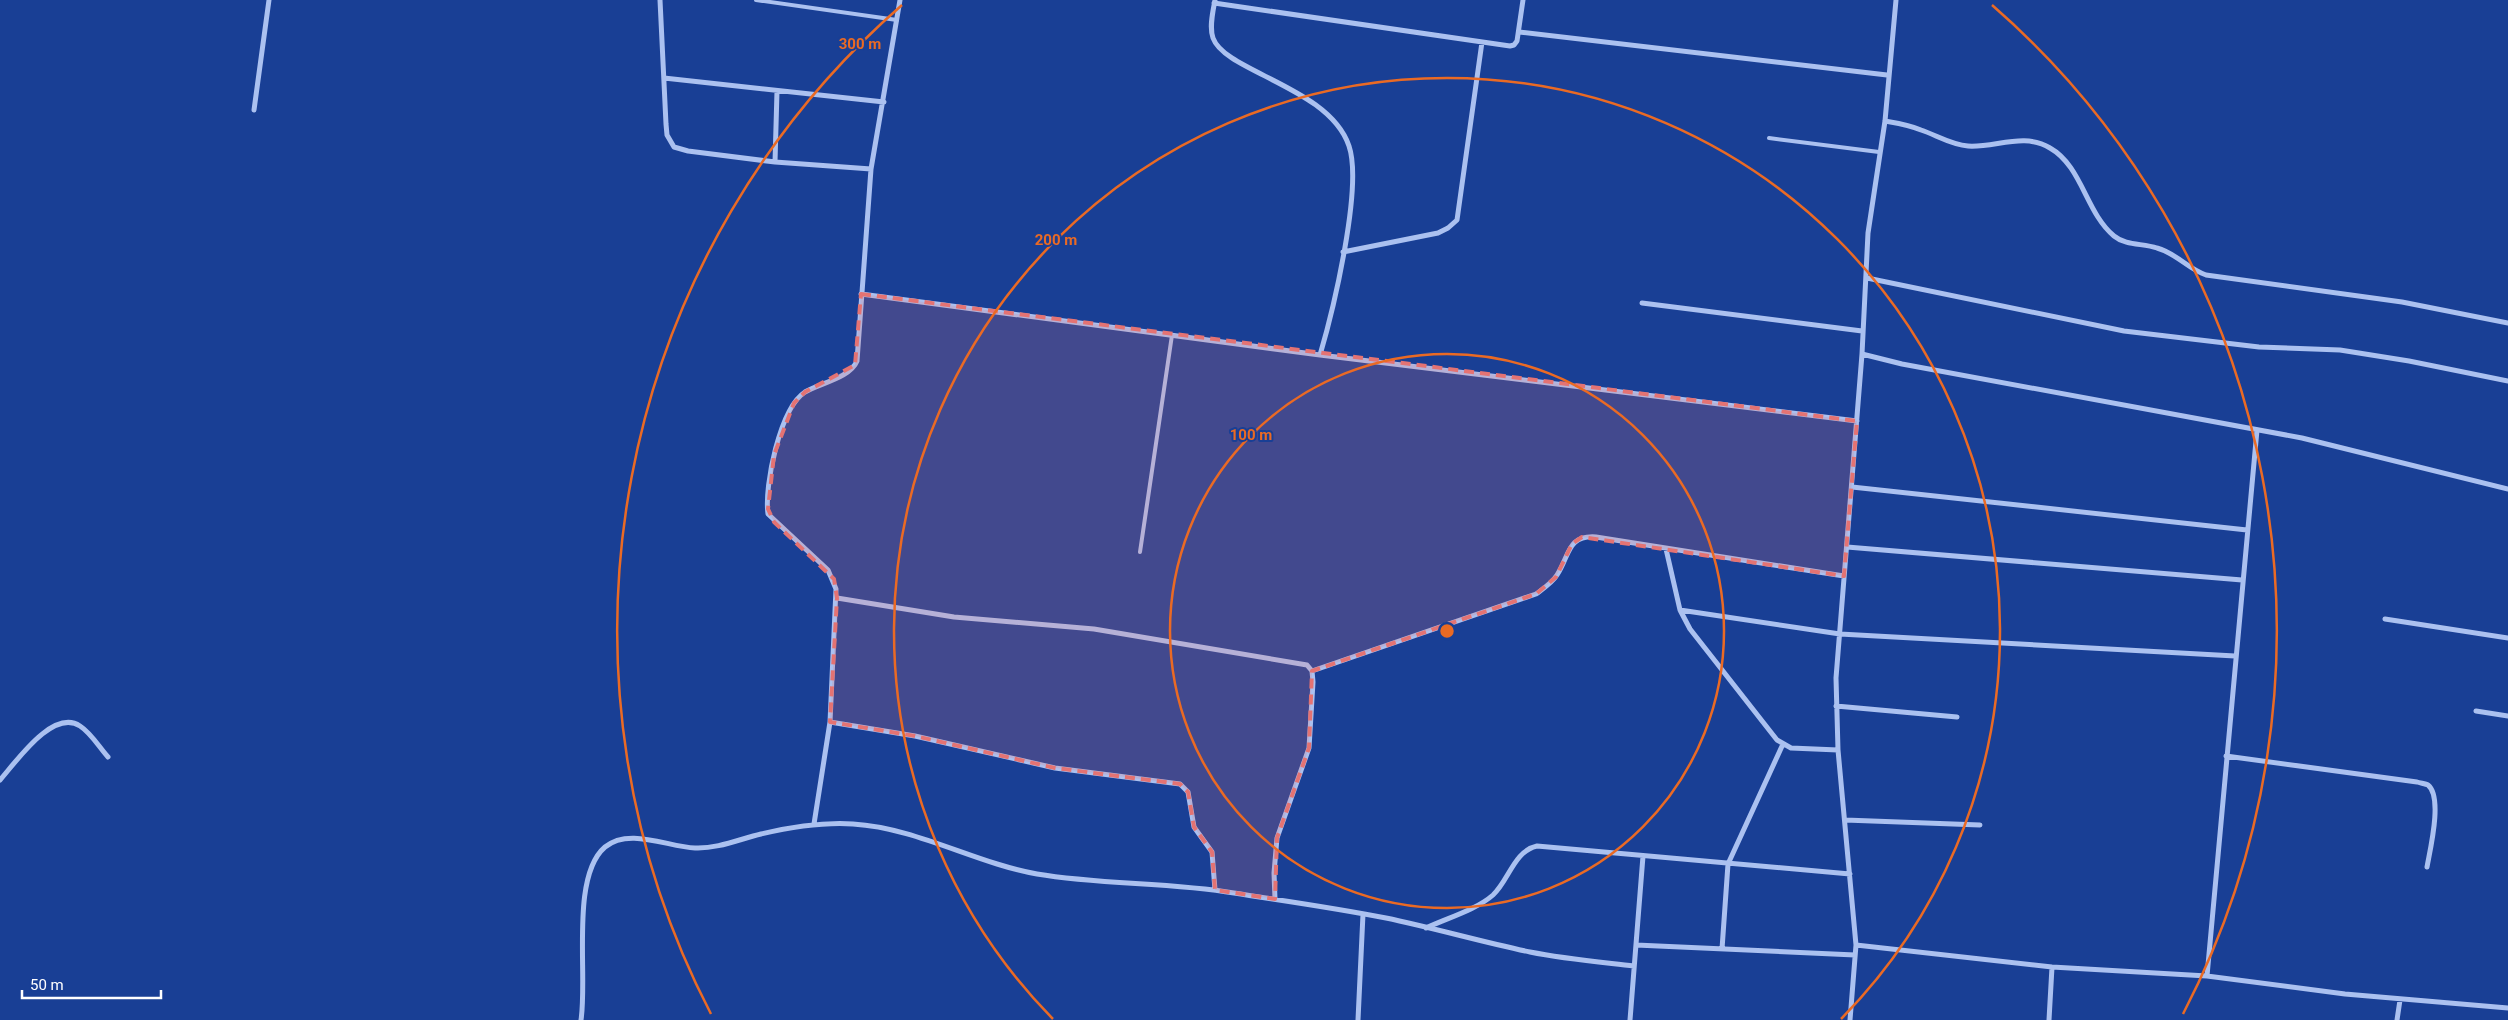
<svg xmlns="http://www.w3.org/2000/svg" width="2508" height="1020" viewBox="0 0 2508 1020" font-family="Roboto,sans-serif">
	<rect width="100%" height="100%" fill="#193f95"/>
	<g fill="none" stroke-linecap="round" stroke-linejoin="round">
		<path stroke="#abc1f0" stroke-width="4" d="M756,0l141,20
			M1769,138l110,14
			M1140,552l32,-217"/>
		<path stroke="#abc1f0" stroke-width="5" d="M660,0l6,124 1,11 7,12 14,4 87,11 96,7
			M1215,0c-2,11 -6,27 -2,38 12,34 116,49 136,108 14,41 -16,165 -29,209
			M1896,0l-11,121 -17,112 -6,121 40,10 400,74 206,51
			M1214,3l296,43 4,-1 3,-4 6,-41
			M1519,32l368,43
			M664,78l220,24
			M254,110l15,-110
			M1885,121c12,2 24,4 36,9 15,5 31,15 47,16 27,2 56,-14 82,2 32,18 36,65 64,88 12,10 29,7 43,12 19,5 31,21 49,27l196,27 106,21
			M775,162l2,-71
			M1343,252l95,-19 10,-5 9,-8 25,-178
			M1867,278l257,53 135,16 81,3 69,11 99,20
			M861,294l459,61 537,66
			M1642,303l220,28
			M1862,354l-26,324 2,72 18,195 196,22 155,9 138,18 163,14
			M1852,487l395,43
			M1847,547l395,33
			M1666,549l14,61 10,19 87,111 14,8 47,2
			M837,598l117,19 140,12 213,36 5,6 1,11 -4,66 -32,90 -3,35 1,26
			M1680,610l160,24 395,22
			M2385,619l123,19
			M1312,671l224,-77c8,-6 16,-11 21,-19 13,-20 10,-40 39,-38l248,39
			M1836,706l121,11
			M2476,711l32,5
			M830,722l85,14 140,32 125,16 8,8 6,35 18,25 3,38
			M2226,756l191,26c3,1 9,2 11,3 15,12 2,65 -1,82
			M0,780c16,-18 53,-72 80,-54 11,7 19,21 28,31
			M1845,820l135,5
			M814,824l16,-102 6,-133 -8,-19 -60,-56c-4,-28 12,-106 37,-122 15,-9 45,-14 52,-31l14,-192 29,-169
			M1426,928c21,-10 50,-18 67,-33 16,-15 21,-44 44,-49l313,28
			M1636,945l219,10
			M1722,949l6,-85 55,-120
			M2207,976l50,-546
			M581,1020c7,-45 -11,-143 24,-173 24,-20 63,0 90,1 22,1 45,-9 66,-14 30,-7 62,-12 92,-10 64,4 122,39 184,50 65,11 132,8 197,19 51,8 102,15 152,25 48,10 96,24 144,34 35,7 70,10 104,14
			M1358,1020l5,-106
			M1630,1020l13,-164
			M1850,1020l6,-75
			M2049,1020l3,-53
			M2397,1020l3,-20"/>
	</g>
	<path fill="#e47373" fill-opacity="0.2" stroke="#e47373" stroke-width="4" stroke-dasharray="10 6" stroke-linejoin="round" d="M861,294l996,127 -13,155 -262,-39 -10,7 -16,33 -20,17 -224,77 -3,77 -32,90 -2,61 -60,-9 -3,-38 -18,-25 -6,-35 -8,-8 -125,-16 -140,-32 -85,-14 7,-124 -3,-19 -60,-57 -6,-13 6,-54 20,-52 11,-11 50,-27z"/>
	<g fill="none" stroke="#ea6a24" stroke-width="2.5">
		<circle cx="1447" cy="631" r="277"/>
		<path d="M1053 1019A553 553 0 1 1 1841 1019"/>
		<path d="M711 1014A830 830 0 0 1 902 5M1992 5A830 830 0 0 1 2183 1014"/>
	</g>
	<circle cx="1447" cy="631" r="8" fill="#ea6a24" stroke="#193f95" stroke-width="2.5"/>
	<g font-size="15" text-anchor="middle" font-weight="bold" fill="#ea6a24" stroke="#193f95" stroke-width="4" stroke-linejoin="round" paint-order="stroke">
		<text x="860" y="49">300 m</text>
		<text x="1056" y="245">200 m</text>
		<text x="1251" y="440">100 m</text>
	</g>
	<path d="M22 990v8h139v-8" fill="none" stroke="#ffffff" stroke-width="2.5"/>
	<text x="30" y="990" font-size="15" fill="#ffffff" stroke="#193f95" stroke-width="4" paint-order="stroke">50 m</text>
</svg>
